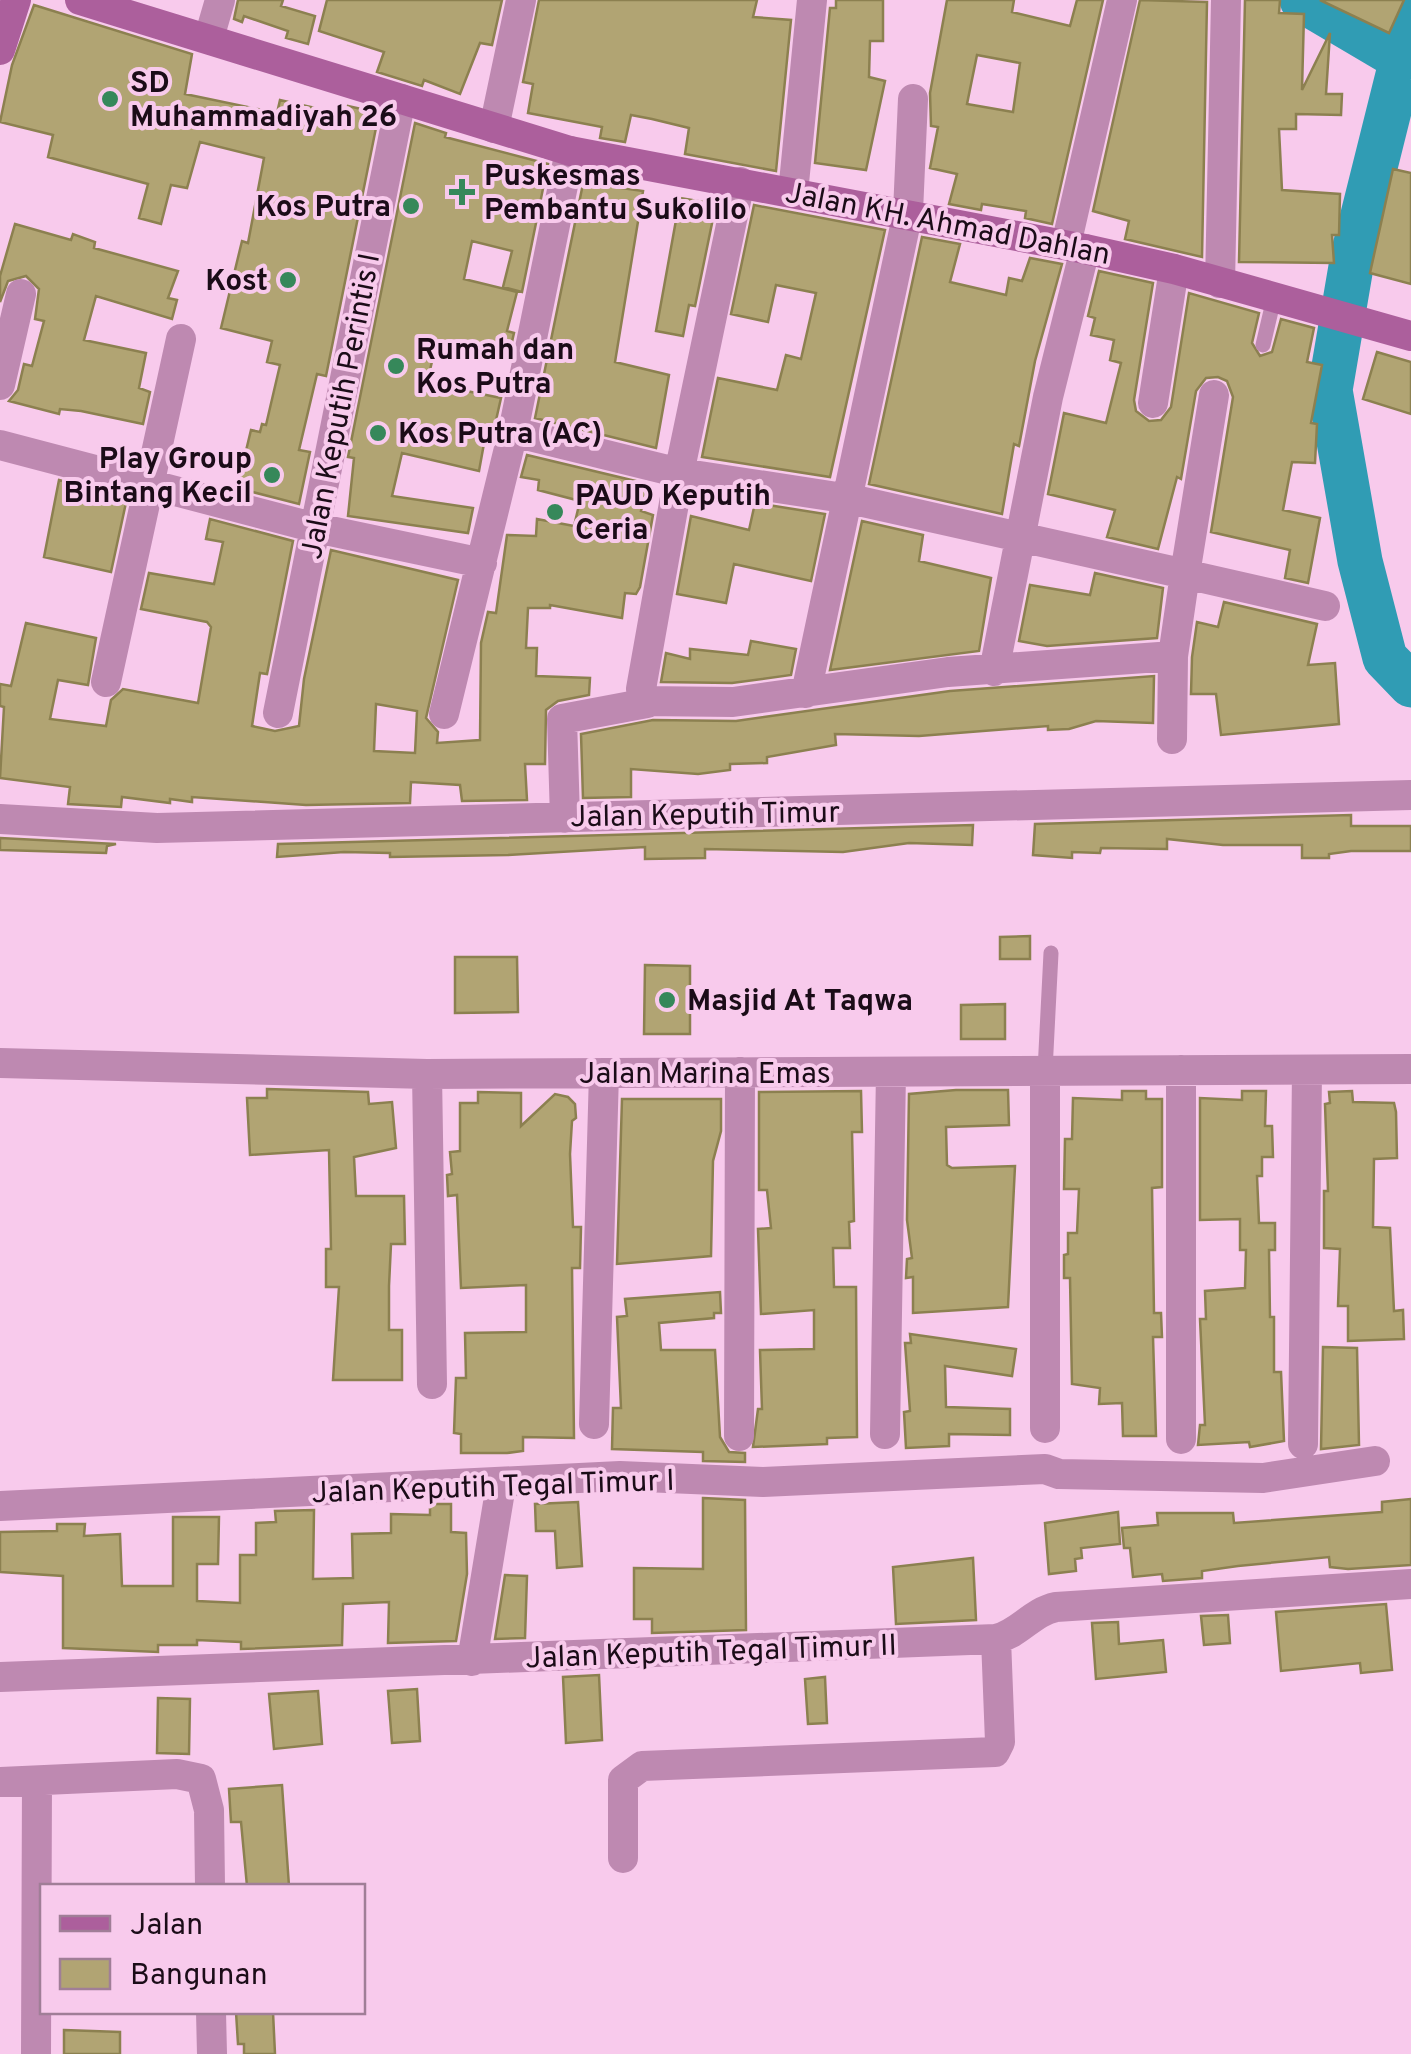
<svg xmlns="http://www.w3.org/2000/svg" width="1411" height="2054" viewBox="0 0 1411 2054" font-family="Overpass,sans-serif">
	<rect width="100%" height="100%" fill="#f8caec"/>
	<g fill="none" stroke-linecap="round" stroke-linejoin="round">
		<path stroke="#309cb4" stroke-width="45" d="M1302,0l100,59 -49,196 -23,135 30,171 25,97 26,27
			M1402,59l9,-46"/>
	</g>
	<path fill="#b1a473" stroke="#8c8050" stroke-width="2.5" fill-rule="evenodd" d="M238,0h45l-2,6 34,10 -7,28 -22,-6 2,-7 -44,-15 -2,6 -8,-3z
		M327,0h175l-10,45 -12,-2 -20,51 -36,-14 -2,6 -45,-14 7,-20 -65,-21z
		M539,0h218l-4,17 38,3 -15,151 -91,-17 4,-26 -37,-9 -21,-4 -6,27 -25,-4 2,-11 -74,-14 5,-29 -10,-2z
		M836,0h47v41h-13l-1,36 16,4 -19,89 -51,-7 15,-155h6z
		M947,0h67l-2,12 58,14 7,-26h26l-51,224 -27,-6 1,-7 -44,-7 -1,6 -32,-6 8,-30 -27,-6 8,-41 -7,-1 -1,-33zM977,55l43,8 -7,49 -46,-8z
		M1140,0l67,2 -5,255 -77,-18 4,-18 -36,-10z
		M1245,0h35l-1,13 25,1 -2,76 28,-57 -4,61h16l-1,21 -45,-1v15h-17l3,61 58,4 -1,41h-7l2,28 -95,-1z
		M1320,0h84l-15,33z
		M34,5l158,49 -7,40 92,19 3,-13 66,15 2,-9 31,7 -53,263 -9,-2 -18,76 11,2 -11,52 -62,-16 14,-58 9,2 2,-8 4,1 14,-60 -13,-3 5,-21 -51,-13 21,-87 6,2 16,-85 -64,-16 -13,46 -16,-3 -10,39 -22,-6 9,-34 -100,-27 5,-22 -53,-13 12,-57z
		M415,123l31,10 -1,4 103,27 -26,128 -19,-5 9,-36 -40,-10 -8,38 53,13 -10,39 7,2 -5,22 -72,-15 -10,43 74,15 -9,40h-7l-6,33 -77,-18 -10,43 81,12 -5,25 -120,-17 6,-58 -6,-1z
		M1393,169l18,4v111l-41,-11z
		M585,174l23,4 -1,8 36,5 -28,171 54,13 -13,73 -121,-30z
		M680,198l36,6 -21,102 -6,-1 -6,31 -27,-5z
		M754,205l131,25 -55,247 -128,-20 16,-79 59,12 9,-35 15,4 15,-66 -40,-8 -8,37 -37,-8z
		M15,224l56,16 2,-6 22,8 -1,6 84,23 -10,27 9,2 -5,19 -76,-23 -12,44 62,13 -7,35 11,4 -7,32 -62,-13 -21,-2 -1,5 -50,-13 9,-11 6,-26 8,2 12,-45 -9,-2 4,-30 -13,-13 -18,5 -8,21v-26z
		M922,237l38,7 -10,38 56,13 3,-17 13,3 8,-23 32,6 -27,97 -16,85 -5,-2 -12,70 -133,-30z
		M1099,271l54,12 -19,117 2,11 13,10 12,-1 10,-13 18,-114 70,20 -7,30 8,13 12,-4 9,-33 33,9 -7,34 15,3 -11,58 6,1 -2,39 -23,-1 -9,48 37,8 -12,65 -23,-5 5,-28 -79,-18 22,-135 -6,-16 -9,-4 -12,1 -10,13 -15,88 -4,-2 -19,72 -51,-12 8,-27 -67,-16 16,-81 42,10 15,-60 -11,-3 4,-20 -23,-5 4,-17 -7,-2z
		M1377,352l34,10v52l-48,-15z
		M527,455l121,29 -7,27 12,4 -13,72 -4,7 -11,-1 -3,25 -72,-13v3h-22l-2,40h11l-1,28 54,2 -1,17 -31,6 -12,9 -1,54h-20l2,36 -65,1 -2,-16 -49,-3 -1,21 -104,2 -114,-8v5l-22,-3v4l-48,-6 -1,10 -53,-3 2,-17 -70,-9 4,-71 -4,-1v-22l11,2 15,-63 70,15 -8,47 -30,-5 -8,39 56,7 5,-26 12,-11 75,14 13,-76 -4,-5 -66,-13 8,-36 65,11 9,-42 -17,-3 4,-20 83,22 -26,133 -7,-1 -8,53 23,5 24,-5 5,-47 27,-129 127,30 -32,138 12,14 -1,11 43,-3 1,-97 7,-31 8,1 11,-78 29,1 1,-17 37,7 6,-25 -42,-11 1,-10 -18,-3zM376,704l41,7 -2,42 -41,-2z
		M59,480l68,18 -16,74 -67,-15z
		M755,503l70,11 -14,67 -77,-17 -8,39 -49,-9 14,-78 58,14z
		M862,521l61,14 -4,26 72,17 -12,73 -149,19z
		M1095,573l68,15 -6,50 -110,8 -28,-5 11,-56 60,10z
		M1224,602l93,22 -9,41 27,-2 4,61 -118,11 -5,-41h-25l1,-37 5,-35 21,5z
		M751,641l45,8 -5,26 -59,8 -71,-1 5,-29 24,6v-10l58,6z
		M1154,676l-1,47 -57,-2 -27,8 -21,1v-4l-129,10 -84,-2 1,11 -69,12v6l-37,1v6l-32,4 -67,-5v28l-48,1 -2,-64 72,-14 83,1 214,-30z
		M1351,815v11h60v25h-60l-22,3v4h-27v-13h-79l-56,-6v10l-66,-1 -1,5 -28,-1v6l-39,-3 2,-31z
		M973,825l-1,20 -63,-2 -66,9 -138,-3v9l-60,1v-12l-137,8 -118,2v-4l-46,-1 -67,5 1,-13z
		M0,838l116,6 -9,2 -1,7 -106,-3z
		M1030,936v23h-30v-22z
		M455,957h62l1,55 -63,1z
		M645,965l45,1v68h-46z
		M1005,1004v35h-44v-34z
		M267,1089l101,3 1,12 23,-2 4,46 -42,9 2,39h48l1,48h-14l-2,42v44h13v50h-69l6,-93h-13v-38h5l-2,-99 -79,5 -3,-57h20z
		M956,1090h52l1,35 -63,2 1,38 5,3 63,-2 -7,141 -95,6v-36l-7,1 1,-19 5,-1 -5,-38 2,-126z
		M861,1091l1,41h-10l2,89 -5,1 1,26h-17l1,39h22l1,150 -30,1v6l-74,3 5,-38h4l-2,-59 54,-1v-39l-53,4 -3,-85 13,-1 -4,-38h-8v-98z
		M1122,1091h24v8h16v88l-10,1 2,125h7l1,24h-9l3,99h-33l-1,-33 -23,1 1,-16 -28,-4 -2,-106h-6v-23l4,-1v-21h9l2,-44h-15l1,-50h7l1,-41 49,2z
		M1242,1091h24l-1,35h7l1,31h-11v19h-5l2,47h16v27h-6l1,67h4v55h7l3,69 -34,6 -1,-5 -51,3 2,-20h5l-5,-106h6l-1,-28 40,-3 1,-38h-6v-31l-40,1v-122l42,2z
		M1352,1091l1,11 41,1 2,9 1,46 -23,1 -1,68 17,1 4,83 9,-1 1,29 -56,2v-35h-10l2,-57 -16,-1v-57h4l-3,-87 5,-1 -1,-11z
		M478,1092l43,1v33l34,-32 13,3 7,7 1,14 -4,3 -2,33 3,73h8l-1,41h-8l2,170 -51,-1v14l-16,2h-46v-19l-7,-1 2,-55h10l-1,-45 61,-1v-47l-65,3 -4,-93 -9,1 -1,-21 5,-1 -2,-22 10,-1v-48h18z
		M622,1099h99v32l-8,30 -2,95 -94,8z
		M720,1292l1,21h-7v5l-55,5 2,27h54l5,87 9,15 16,1v9l-42,-1v-9l-91,-3 1,-41h8l-4,-91 10,-1 -2,-17z
		M910,1334l106,15 -4,27 -67,-10 1,41 64,2v26l-61,-1v12l-43,2 -2,-36 6,-1 -5,-68h6z
		M1323,1347l34,1 2,97 -38,4z
		M703,1498l42,2 1,130 -94,3v-14h-18v-51l69,1z
		M1411,1499v66l-63,4 -18,-2 -1,-10 -91,9 -36,5v7l-39,3 -1,-7 -29,3 -3,-29h-6l-2,-20 36,-3 -1,-12h76l1,10 148,-11v-10z
		M578,1502l4,64 -25,2 -2,-37h-19l-1,-27z
		M430,1504h21v28l15,1 1,41 -11,67 -68,2 1,-41 -46,2 -1,41 -101,4v-7l-44,-2v5h-39v7l-95,-4v-72l-63,-4v-40l57,-1v-7h28l-1,12 36,-2 2,52h51v-69h46l-1,47h-21v37l43,2v-48h16v-32l20,-1 -1,-11 39,-1 -1,69 40,-1 -1,-44 39,-1v-19l39,1z
		M1118,1512l2,32 -39,4 1,10 -7,1 1,12 -27,3 -4,-51z
		M973,1558l3,62 -80,4 -3,-57z
		M505,1575l22,1 -2,62 -30,1z
		M1386,1604l6,66 -31,3 -1,-10 -79,8 -5,-59z
		M1228,1615l2,28 -26,2 -3,-29z
		M1118,1622l1,22 44,-4 3,32 -70,7 -4,-56z
		M599,1675l3,65 -36,3 -3,-66z
		M825,1677l2,46 -19,1 -3,-45z
		M417,1689l3,52 -28,2 -4,-52z
		M318,1691l4,53 -48,5 -5,-55z
		M158,1698l32,1 -1,55 -32,-1z
		M282,1785l7,101h-42l-6,-64h-10l-2,-33z
		M236,2012h37l2,42h-31v-10h-6z
		M64,2030l56,2v22h-56z"/>
	<g fill="none" stroke-linecap="round" stroke-linejoin="round">
		<path stroke="#be89b1" stroke-width="15" d="M1263,345l11,-47
			M1045,1071l6,-118"/>
		<path stroke="#be89b1" stroke-width="30" d="M209,38l11,-38
			M494,128l27,-128
			M740,182l-59,282 -40,225 2,12 90,1 215,-30 225,-16
			M793,193l19,-193
			M1066,245l56,-245
			M1220,283l6,-283
			M0,385l21,-91
			M1214,395l-29,179 140,32
			M1153,403l21,-134
			M513,432l167,41 170,26 335,75 -12,82 -1,83
			M0,445l316,83 166,35
			M994,671l54,-274 37,-148
			M106,682l75,-343
			M806,693l102,-481 5,-113
			M278,713l123,-614
			M444,714l69,-282 57,-281
			M565,818l-3,-99 85,-16
			M0,819l157,9 1254,-33
			M0,1063l427,11 984,-5
			M427,1074l5,310
			M594,1424l10,-351
			M1045,1428v-357
			M885,1434l6,-362
			M739,1436l1,-364
			M1181,1439v-369
			M1303,1444l4,-374
			M0,1506l620,-30 143,6 282,-13 14,5 204,4 112,-17
			M472,1661l29,-176
			M0,1677l996,-38c23,-5 36,-27 60,-32l355,-23
			M0,1782l177,-8 24,5 8,31 1,76
			M623,1858v-78l19,-14 353,-14 5,-10 -4,-103
			M211,2012l1,42
			M36,2054l1,-273"/>
		<path stroke="#ac5f9c" stroke-width="30" d="M80,0l490,151 515,98 89,20 237,67
			M0,50l16,-50"/>
	</g>
	<g fill="#36885a" stroke="#f8caec" stroke-width="4">
		<circle cx="110" cy="99" r="10"/>
		<path d="M457 177h10v10h10v10h-10v10h-10v-10h-10v-10h10z"/>
		<circle cx="411" cy="206" r="10"/>
		<circle cx="288" cy="280" r="10"/>
		<circle cx="396" cy="366" r="10"/>
		<circle cx="378" cy="433" r="10"/>
		<circle cx="272" cy="475" r="10"/>
		<circle cx="555" cy="512" r="10"/>
		<circle cx="667" cy="1000" r="10"/>
	</g>
	<g text-anchor="middle" stroke-width="8" stroke-linejoin="round" paint-order="stroke">
		<g font-size="30" font-weight="bold" fill="#1b0c18" stroke="#f8caec" text-anchor="start">
			<text x="130" y="92">SD<tspan x="130" dy="34">Muhammadiyah 26</tspan></text>
			<text x="484" y="185">Puskesmas<tspan x="484" dy="34">Pembantu Sukolilo</tspan></text>
			<text x="391" y="216" text-anchor="end">Kos Putra</text>
			<text x="268" y="290" text-anchor="end">Kost</text>
			<text x="416" y="359">Rumah dan<tspan x="416" dy="34">Kos Putra</tspan></text>
			<text x="398" y="443">Kos Putra (AC)</text>
			<text x="252" y="468" text-anchor="end">Play Group<tspan x="252" dy="34">Bintang Kecil</tspan></text>
			<text x="575" y="505">PAUD Keputih<tspan x="575" dy="34">Ceria</tspan></text>
			<text x="687" y="1010">Masjid At Taqwa</text>
		</g>
		<g font-size="30" fill="#1b0c18" stroke="#f8caec">
			<text transform="translate(948 223) rotate(11)" y="10">Jalan KH. Ahmad Dahlan</text>
			<text transform="translate(340 406) rotate(-79)" y="10">Jalan Keputih Perintis I</text>
			<text transform="translate(705 814) rotate(-1)" y="10">Jalan Keputih Timur</text>
			<text x="705" y="1083">Jalan Marina Emas</text>
			<text transform="translate(493 1486) rotate(-2)" y="10">Jalan Keputih Tegal Timur I</text>
			<text transform="translate(711 1651) rotate(-2)" y="10">Jalan Keputih Tegal Timur II</text>
		</g>
	</g>
	<rect x="40" y="1884" width="325" height="130" fill="#f8caec" stroke="#a07e97" stroke-width="2.5"/>
	<rect x="60" y="1916" width="50" height="15" fill="#ac5f9c" stroke="#a07e97" stroke-width="2.5"/>
	<text x="130" y="1934" font-size="30" fill="#1b0c18">Jalan</text>
	<rect x="60" y="1959" width="50" height="30" fill="#b1a473" stroke="#a07e97" stroke-width="2.5"/>
	<text x="130" y="1984" font-size="30" fill="#1b0c18">Bangunan</text>
</svg>
